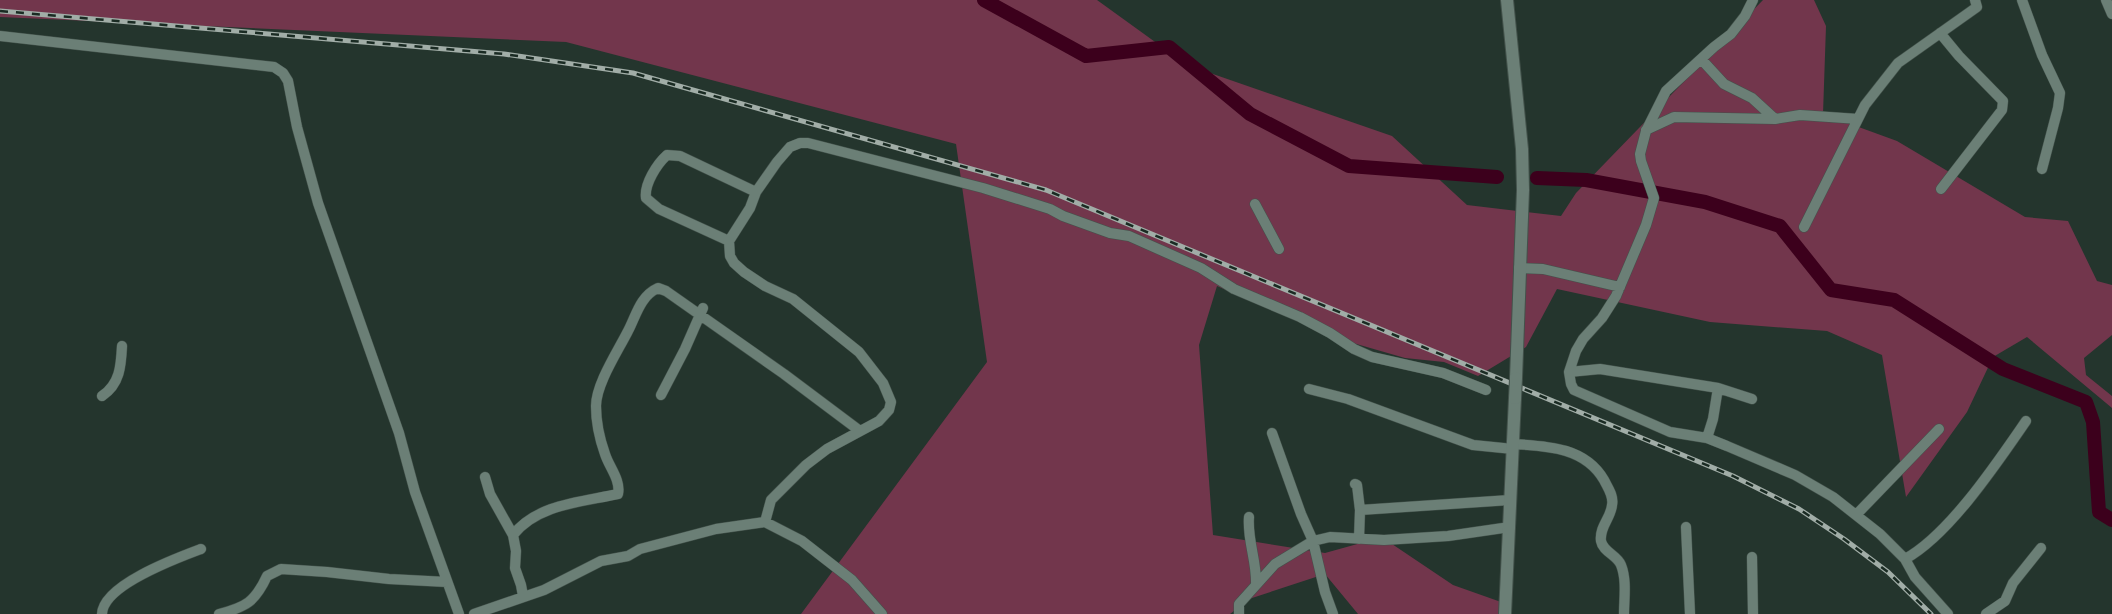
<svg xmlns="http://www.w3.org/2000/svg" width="2112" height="614" viewBox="0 0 2112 614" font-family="'PT Serif',serif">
	<rect width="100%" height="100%" fill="#24352d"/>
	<path fill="#72364c" d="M0,0h1097l90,65 205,71 75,69 94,11 15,-23 187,-193h51l12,26 -3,88 74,27 128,76 43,4 29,60 15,4v50l-28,23 2,17 26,21v12l-85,-71 -34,20 -26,55 -61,85 -24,-142 -55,-24 -117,-9 -153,-33 -31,58 -48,29 -34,-14 -39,-4 -66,-19 -122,-53 -18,59 14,190 112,18 36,-10 31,1 61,41 48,17 -1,12h-142l-33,-40 -76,25 -19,15h-429l186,-252 -31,-218 -390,-102 -566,-25z"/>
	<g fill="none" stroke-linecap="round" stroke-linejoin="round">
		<path stroke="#3c001c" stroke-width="14" d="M984,0l102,56 83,-9 81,67 99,52 148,11
			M1537,178l49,2 119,22 75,24 51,64 63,10 109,69 83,33 7,20 6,90 13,8"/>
		<g stroke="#43524b" stroke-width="11">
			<path id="minor" d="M1753,0l-8,16 -14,18 -17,13 -48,44 -20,40 -6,23 1,7 13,37 -8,27 -30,71 -14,22 -19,21 -7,12 -7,21 2,12 3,6 96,42 37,6 20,8 68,29 38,22 47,37 25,25 10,18 33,37
				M2022,0l20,55 18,38 -2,15 -16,61
				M2106,0l6,14
				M1940,33l19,23 44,45 -1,9 -61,79
				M0,36l274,31 9,6 5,8 9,46 21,76 81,230 16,59 44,122
				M1701,59l23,25 28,14 23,21
				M1646,130l28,-13 101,2 25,-4 58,4
				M1255,204l24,45
				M1804,227l61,-122 33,-42 79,-56 -2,-7
				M729,241l-70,-32 -13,-11c-2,-14 11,-34 21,-43l13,1 76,36
				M1519,268l24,1 77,18
				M1569,372l31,-3 118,19 34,11
				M1309,389l39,10 125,46 40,4
				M661,395l24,-46 18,-41
				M102,396c18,-12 19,-30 20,-50
				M1272,433l29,81 12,27 12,51 8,22
				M1707,438l6,-19 5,-31
				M1513,444c34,2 72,3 91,36 4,8 10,16 8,25 -1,13 -13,22 -11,36 2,11 16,14 20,24 6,15 3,34 3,49
				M485,477l5,17 23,41 3,16 -1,17 6,17 2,11
				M1355,484l2,1 3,25 -1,29
				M1360,510l150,-10
				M1856,515l83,-86
				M1249,517c-2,23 8,44 7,68
				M765,522l6,-22 35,-35 21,-16 52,-28 10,-11 2,-8 -8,-19 -24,-31 -66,-53 -28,-13 -21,-14 -10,-9 -4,-7 -1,-15 21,-33 6,-16 21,-30 13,-15 10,-4h8l175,45 67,21 13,7 47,17 19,3 72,32 33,21 66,28 30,16 24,16 18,8 71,16 43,17
				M1686,527l4,87
				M513,535c24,-31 69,-33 105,-41 3,-14 -9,-27 -13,-40 -5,-14 -9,-33 -9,-48 0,-22 22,-55 32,-75 8,-15 12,-35 30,-43l8,3 118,83 76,57
				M1752,557l1,57
				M1905,559c44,-24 92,-96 121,-138
				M102,614c1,-29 75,-56 99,-65
				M219,614c27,-7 36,-12 48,-38l14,-7 46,3 62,7 58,3
				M474,614l70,-24 57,-29 27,-5 12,-7 76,-20 49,-7 37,19 50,39 30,34
				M1239,614v-10l36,-40 38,-23 17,-4 54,3 64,-4 62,-9
				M1986,614l19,-13 8,-18 28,-35"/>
		</g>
		<g stroke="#43524b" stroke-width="14">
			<path id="tertiary" d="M1507,0l15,149 1,41 -7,188
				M1505,614l10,-216"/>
		</g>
		<use href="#minor" stroke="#6b7f76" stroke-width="10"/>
		<use href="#tertiary" stroke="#6b7f76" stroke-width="12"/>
		<g stroke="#a1ada7" stroke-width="5">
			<path id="rail" d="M0,11l504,43 129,19 413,117 687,286 66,33 45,30 44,33 43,42"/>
		</g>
		<use href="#rail" stroke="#1a2b23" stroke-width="2.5" stroke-dasharray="8" stroke-linecap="butt"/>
		<g stroke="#43524b" stroke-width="14" stroke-linecap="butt">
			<path id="tertiary-bridge" d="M1515,398l1,-20"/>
		</g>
		<use href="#tertiary-bridge" stroke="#6b7f76" stroke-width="12"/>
	</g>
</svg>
